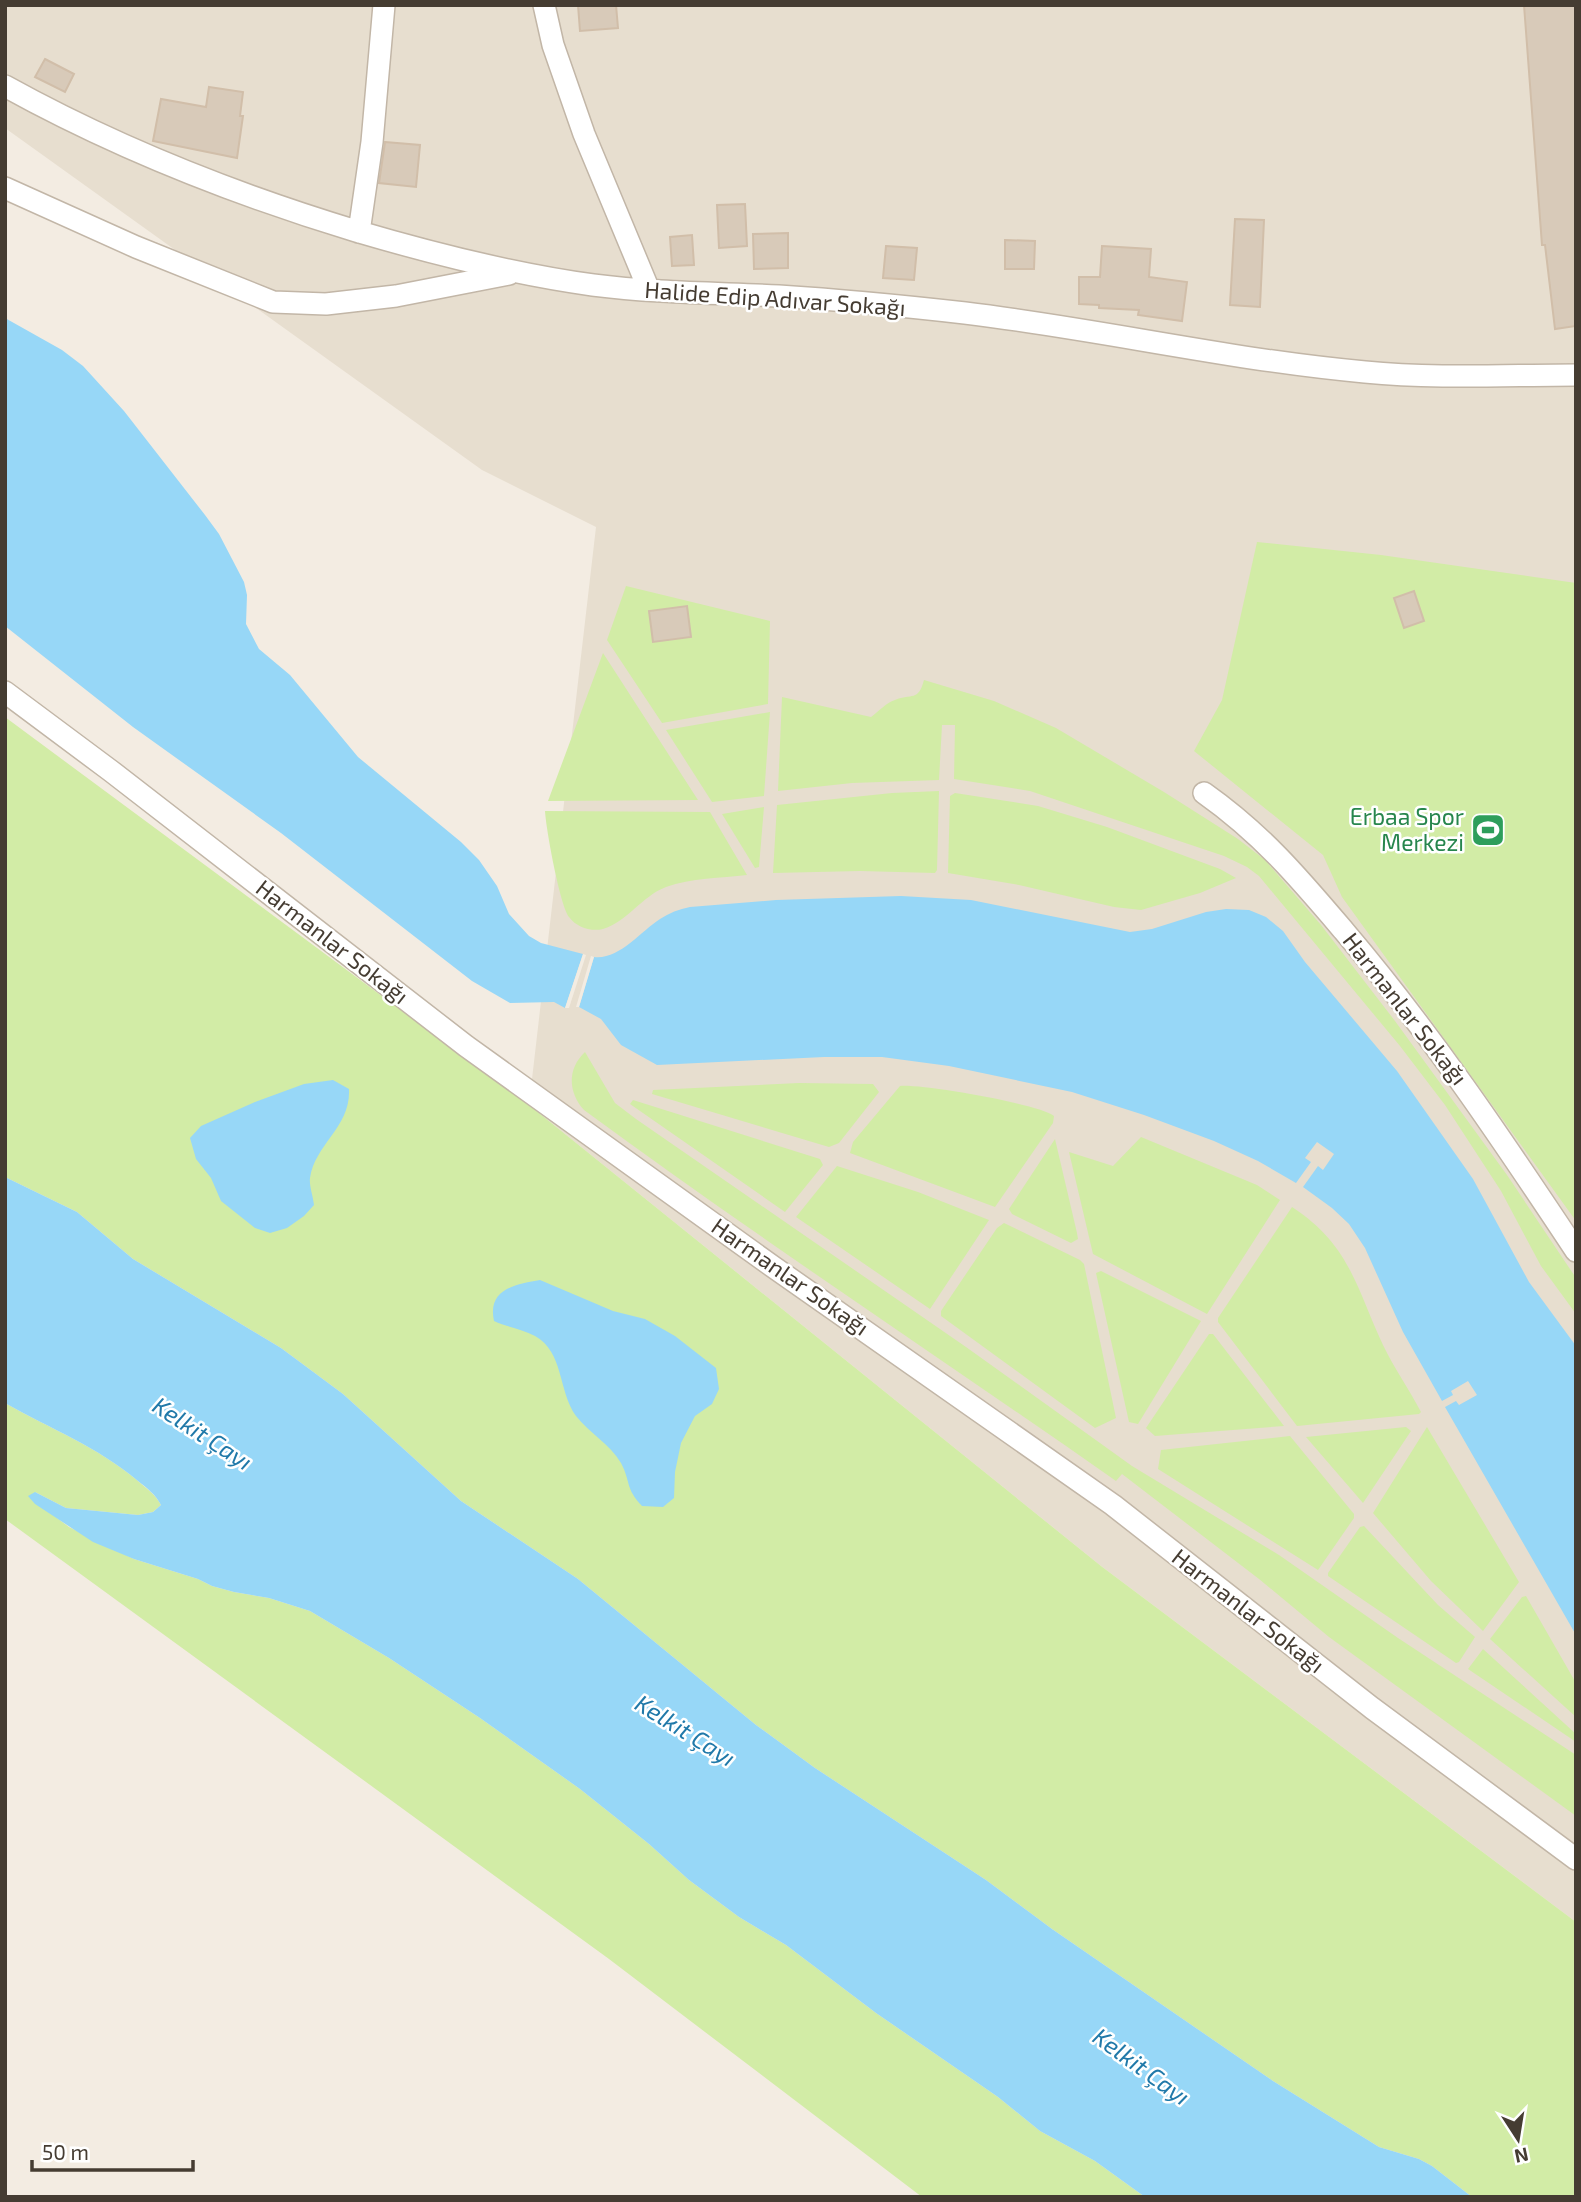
<svg xmlns="http://www.w3.org/2000/svg" width="1581" height="2202" viewBox="0 0 1581 2202" font-family="'Exo 2',sans-serif">
	<rect width="100%" height="100%" fill="#f3ece2"/>
	<path fill="#e7decf" d="M5,5h1571v1917l-475,-356 -572,-461 67,-578 -114,-57 -477,-342z"/>
	<path fill="#d2eca6" d="M1257,542l124,13 195,28v638l-234,-324 -19,-42 -129,-104 28,-51z
		M626,586l144,35 -2,83 -106,19 -55,-83z
		M603,653l95,147 -150,1z
		M924,680l70,21 62,27 108,64 74,47 27,21 56,65 74,96 112,154 69,103v36l-35,-48 -40,-75 -56,-86 -45,-59 -141,-170 -12,-9 -23,-11 -194,-65 -76,-12 1,-54h-13l-3,55 -87,3 -74,8 4,-94 89,20c8,-6 15,-14 24,-17 17,-7 23,2 29,-20z
		M770,712l-6,84 -52,6 -46,-72z
		M5,717l524,388 572,461 475,356v275h-104l-40,-31 -13,-7 -40,-12 -106,-66 -221,-152 -66,-49 -171,-112 -59,-43 -178,-146 -117,-78 -118,-107 -62,-46 -148,-89 -56,-47 -72,-35z
		M939,791l-2,79 -2,3 -75,-2 -87,2 4,-68 115,-12z
		M955,793l83,13 69,21 113,42 16,9 -36,15 -59,17 -27,-3 -95,-22 -71,-12 2,-77z
		M764,807l-5,60 -4,1 -33,-54z
		M545,811l165,1 37,63c-26,3 -56,3 -81,12 -24,9 -39,35 -63,42 -12,3 -27,-2 -34,-12 -9,-12 -23,-88 -24,-106z
		M585,1052l30,51 21,16 330,228 166,119 147,89 119,83 178,117v61l-247,-179 -70,-58 -137,-105 -6,7c-177,-124 -358,-243 -532,-371 -16,-18 -17,-41 1,-58z
		M799,1083l74,1 6,8 -40,51 -10,4 -177,-53 1,-4z
		M900,1086c23,-2 139,18 154,30l-1,7 -58,84 -145,-54 3,-11z
		M633,1100l187,59 3,6 -38,47 -155,-108z
		M1141,1137l116,48 23,15 -73,114 -114,-60 -24,-102 44,14z
		M1055,1139l22,94 1,6 -7,4 -59,-29 -3,-5z
		M837,1166l81,26 71,28 -59,89 -134,-92z
		M1292,1207c58,38 64,80 91,138 11,23 26,44 38,67l-2,2 -122,12 -79,-104v-4z
		M1004,1223l76,37 4,4 32,154 -21,10 -154,-112v-5l56,-83z
		M1101,1271l100,50 -63,103 -9,-2 -33,-149z
		M1209,1334h4l71,92 -129,10 -9,-8z
		M5,1403c46,26 93,44 133,78 9,8 18,14 23,24l-8,7 -15,3 -72,-7 -31,-16 18,23 16,12 65,32 64,20 14,7 22,6 35,6 41,13 79,47 91,60 100,71 69,55 40,36 50,37 47,28 90,68 122,84 42,34 55,30 50,36h-223l-313,-238 -604,-440z
		M1406,1427l5,4 -48,72 -57,-66z
		M1427,1427l92,155 -36,49 -52,-50 -58,-68z
		M1290,1436l64,78v4l-36,52 -160,-101 3,-19z
		M1364,1526l74,79 37,32 -16,25 -3,1 -128,-87v-3l32,-46z
		M1526,1596l50,87v34l-86,-78 32,-42z
		M1483,1649l93,85v8l-108,-73z"/>
	<path fill="#97d7f7" d="M5,318l57,32 21,16 41,45 81,104 14,19 25,48 3,13 -1,29 13,25 31,26 68,82 103,85 18,18 18,26 12,28 20,22 12,7 42,11 -18,54 -11,-6 -44,1 -38,-22 -191,-148 -148,-106 -128,-101z
		M901,896l70,4 159,32 22,-3 54,-17 20,-3 23,1 17,7 17,14 22,31 92,109 76,108 56,103 47,64v289l-131,-228 11,-6 3,4 18,-10 -9,-14 -17,10 2,4 -11,6 -39,-69 -38,-84 -16,-24 -17,-16 -29,-21 15,-21 5,4 11,-16 -17,-12 -12,16 6,4 -15,21 -38,-22 -44,-20 -70,-26 -72,-23 -123,-26 -67,-9h-58l-167,8 -36,-20 -20,-26 -22,-12 15,-50c25,3 46,-25 66,-38 9,-6 19,-10 30,-12l86,-7z
		M333,1080l16,9c2,38 -34,55 -39,89 -1,7 3,18 4,27l-10,11 -17,12 -17,5 -15,-5 -34,-27 -10,-23 -15,-19 -6,-21 11,-12 54,-24 49,-18z
		M5,1177l72,35 56,47 148,89 62,46 118,107 117,78 178,146 59,43 171,112 66,49 221,152 106,66 40,12 13,7 40,31h-327l-50,-36 -55,-30 -42,-34 -122,-84 -90,-68 -47,-28 -50,-37 -40,-36 -69,-55 -100,-71 -91,-60 -79,-47 -41,-13 -35,-6 -22,-6 -14,-7 -64,-20 -41,-17 -58,-38 -7,-8 7,-4 31,16 72,7 15,-3 8,-7c-5,-10 -14,-17 -23,-24 -40,-34 -87,-52 -133,-78z
		M540,1280l73,31 32,8 30,17 41,32 3,21 -7,15 -17,12 -14,27 -6,29 -1,26 -11,9 -21,-1c-17,-18 -11,-24 -21,-43 -11,-19 -32,-30 -45,-47 -18,-25 -12,-64 -41,-80 -13,-7 -28,-9 -41,-15 -7,-32 22,-37 46,-41z"/>
	<path fill="#f3ece2" d="M583,954l3,1 -17,53h-4z
		M591,956l3,1 -15,50h-3z"/>
	<path fill="#d8cab9" stroke="#d1bea9" stroke-width="2" d="M578,5h38l2,23 -38,3z
		M1524,5h52v321l-21,3 -10,-84h-3z
		M45,59l29,15 -9,18 -30,-15z
		M209,87l34,5 -3,24h3l-6,42 -84,-17 8,-42 45,8z
		M385,142l35,3 -4,42 -37,-4z
		M745,204l2,42 -28,2 -2,-43z
		M1235,219l29,1 -4,87 -30,-2z
		M788,233v35l-34,1 -1,-35z
		M692,235l2,30 -22,1 -2,-29z
		M1005,240l30,1 -1,28h-29z
		M886,246l31,2 -3,32 -31,-2z
		M1102,246l49,3 -2,28 38,5 -5,39 -44,-6 1,-5 -40,-2v-3l-20,-1v-27h21z
		M1414,591l10,30 -20,7 -10,-30z
		M687,606l4,31 -38,5 -4,-31z"/>
	<g fill="none" stroke-linecap="round" stroke-linejoin="round">
		<g stroke="#c2b6a7" stroke-width="24">
			<path id="minor" d="M544,5l9,40 31,89 65,156
				M5,86c112,62 229,108 351,145 78,23 157,43 237,54 62,8 124,8 186,11 62,4 124,10 186,17 134,16 266,47 400,59 70,7 141,3 211,3
				M5,188l131,59 137,55 53,2 70,-8 113,-22
				M359,232l13,-90 12,-137
				M5,692l106,79 355,275 306,220 341,239 259,203 204,151
				M1204,793c58,41 95,85 140,138 86,101 159,210 232,320"/>
		</g>
		<use href="#minor" stroke="#fff" stroke-width="21"/>
	</g>
	<defs>
		<g id="stadium-square" transform="scale(1.75)"><rect x="-9" y="-9" width="18" height="18" rx="4" fill="#2e9e5b" stroke="#fff"/><path d="M0-5a6.5 5 0 1 0 0 10a6.5 5 0 1 0 0-10ZM-3.5-1.8h7v3.6h-7Z" fill="#fff"/></g>
	</defs>
	<g fill-rule="evenodd">
		<use href="#stadium-square" x="1488" y="830"/>
	</g>
	<g text-anchor="middle" stroke-width="5" stroke-linejoin="round" paint-order="stroke">
		<g font-size="23" fill="#453c32" stroke="#fff">
			<text transform="translate(775 299) rotate(4)" y="8">Halide Edip Adıvar Sokağı</text>
			<text transform="translate(332 942) rotate(38)" y="8">Harmanlar Sokağı</text>
			<text transform="translate(1405 1009) rotate(52)" y="8">Harmanlar Sokağı</text>
			<text transform="translate(790 1277) rotate(35)" y="8">Harmanlar Sokağı</text>
			<text transform="translate(1248 1611) rotate(38)" y="8">Harmanlar Sokağı</text>
		</g>
		<g font-size="23" fill="#27864d" stroke="#fff" text-anchor="end">
			<text x="1464" y="825">Erbaa Spor<tspan x="1464" dy="26">Merkezi</tspan></text>
		</g>
		<g font-size="24" font-style="italic" fill="#2079a9" stroke="#fff">
			<text transform="translate(202 1434) rotate(33)" y="8">Kelkit Çayı</text>
			<text transform="translate(685 1731) rotate(32)" y="8">Kelkit Çayı</text>
			<text transform="translate(1141 2067) rotate(36)" y="8">Kelkit Çayı</text>
		</g>
	</g>
	<rect width="1581" height="2202" fill="none" stroke="#453c32" stroke-width="14"/>
	<g transform="translate(1518 2139) rotate(168)" stroke="#ffffff" stroke-width="5" paint-order="stroke">
	<path d="M0-5L12 26L0 18L-12 26Z" fill="#453c32"/>
	<text y="-10" font-size="19" font-weight="bold" text-anchor="middle" fill="#453c32">N</text>
	</g>
	<path d="M32 2160v10h161v-10" fill="none" stroke="#453c32" stroke-width="3.5"/>
	<text x="42" y="2160" font-size="21" fill="#453c32" stroke="#ffffff" stroke-width="5" paint-order="stroke">50 m</text>
</svg>
